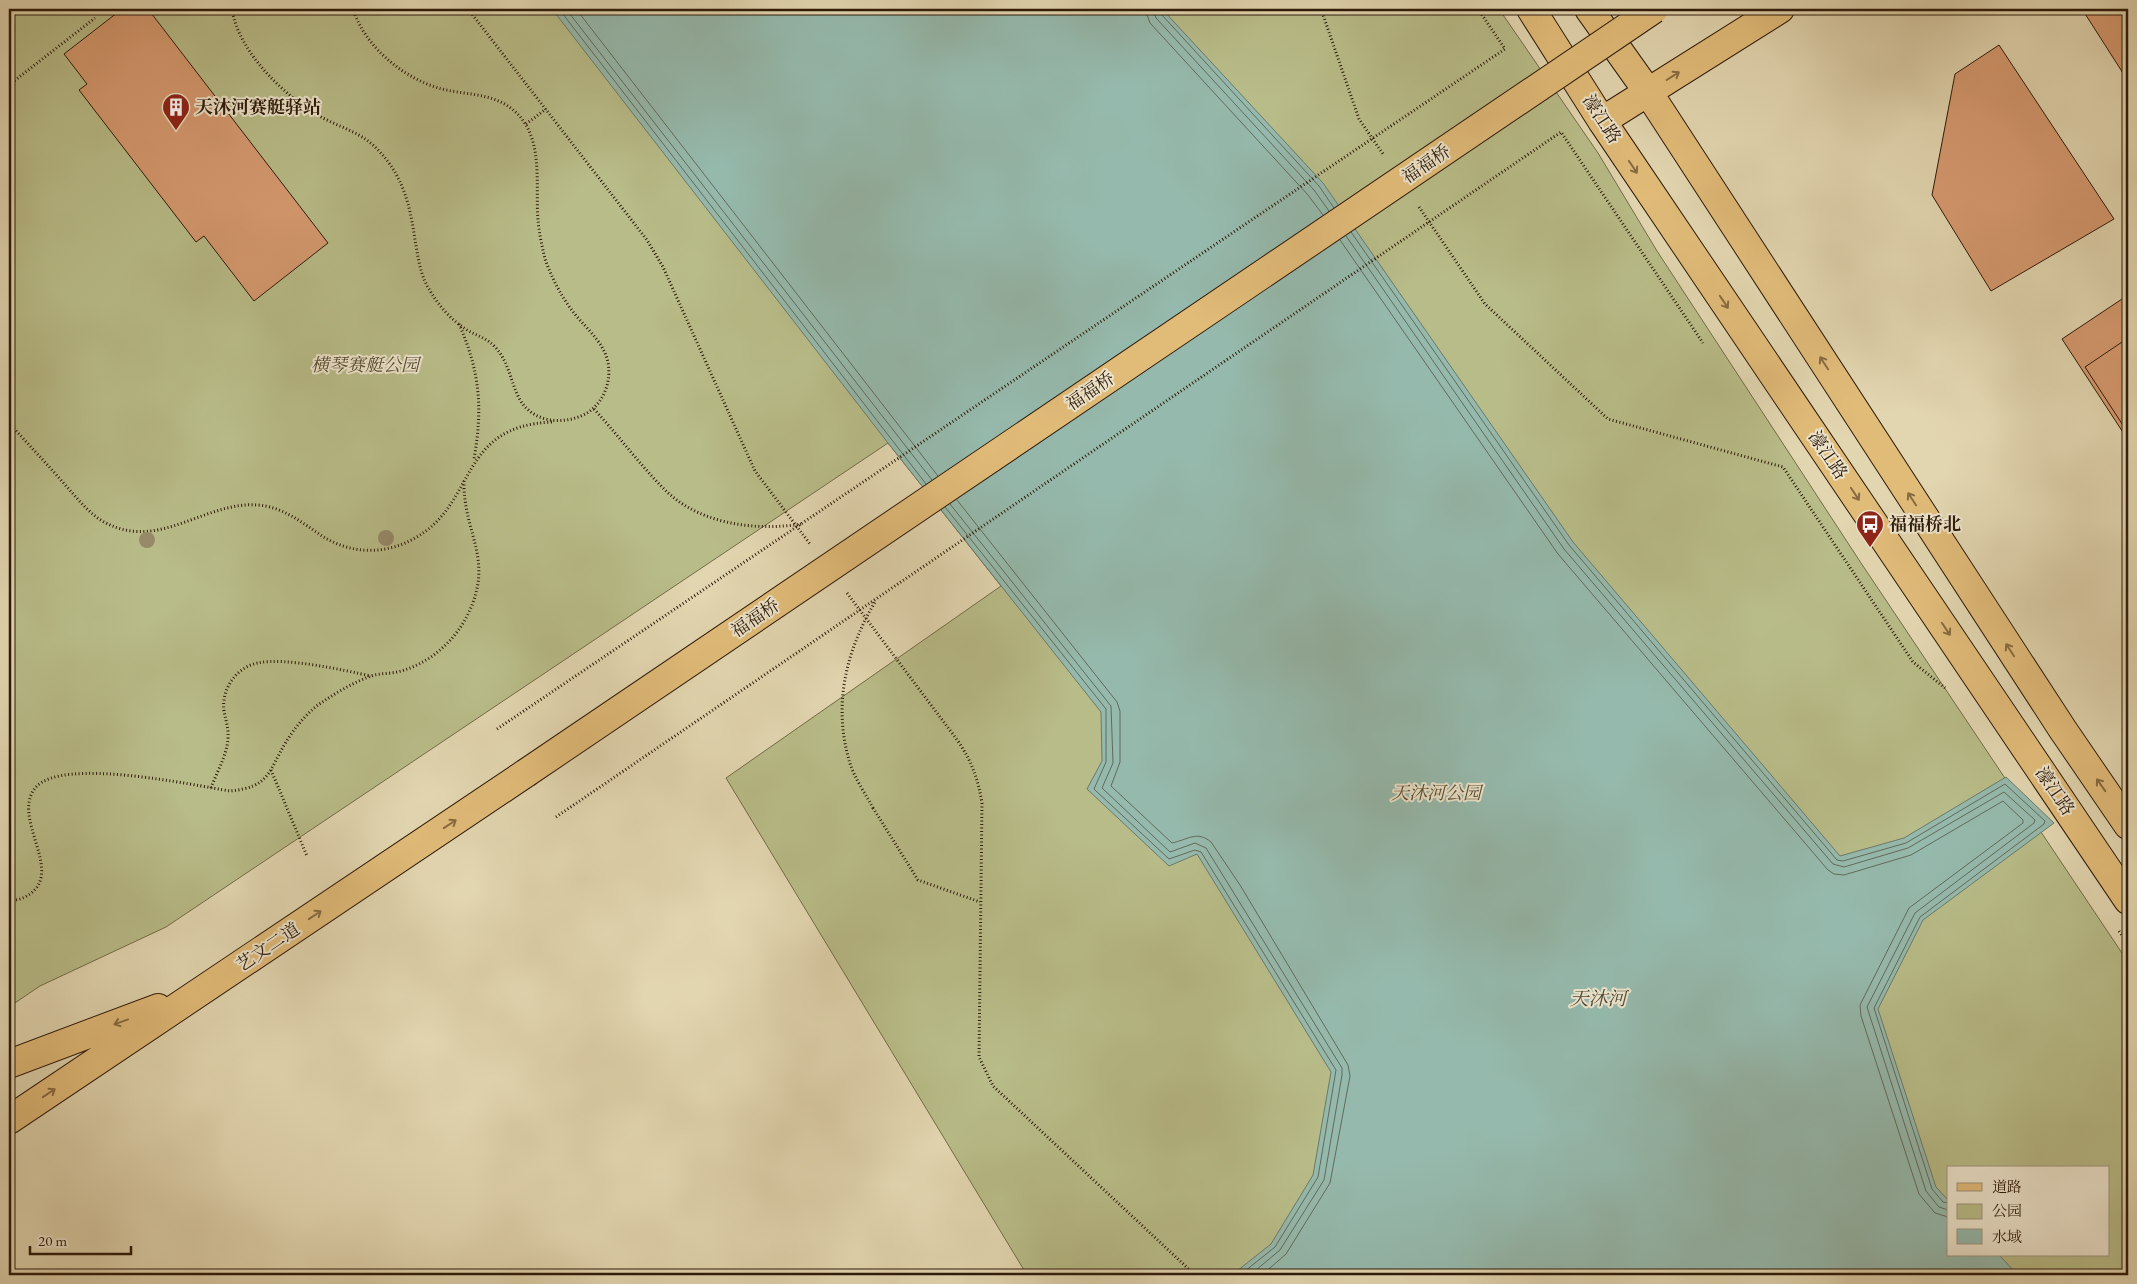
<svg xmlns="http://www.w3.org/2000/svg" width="2137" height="1284" viewBox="0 0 2137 1284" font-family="'EB Garamond','Noto Serif SC',serif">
	<rect width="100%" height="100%" fill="#e2d6b0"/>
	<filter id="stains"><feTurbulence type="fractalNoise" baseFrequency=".004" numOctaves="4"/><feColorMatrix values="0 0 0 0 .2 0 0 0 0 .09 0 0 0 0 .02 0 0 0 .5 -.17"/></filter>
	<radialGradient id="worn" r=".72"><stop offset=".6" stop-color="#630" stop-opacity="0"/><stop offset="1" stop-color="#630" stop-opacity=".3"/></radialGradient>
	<path fill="#b8bc88" stroke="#736b48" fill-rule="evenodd" d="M9,9h1490l99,144 59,98 204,312 267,399v313h-1101l-301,-497 275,-192 -113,-143 -722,484 -126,59 -31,21zM1948,1168h160v87h-160z"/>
	<path fill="#95b9ac" stroke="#6c796b" d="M552,9h610l161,174 250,359 267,314 64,-18 102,-61 48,46 -131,97 -45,89 58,178 12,13v55h51l19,20h-786l39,-31 42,-69 18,-103 -134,-218 -28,12 -82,-77 15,-28 -1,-49 -213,-269z"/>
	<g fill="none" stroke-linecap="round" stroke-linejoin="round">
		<path stroke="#626a5a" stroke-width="1" d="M559,9l367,475
			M566,9l366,471
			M576,9l362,467
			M1145,9l5,14 158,172 15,20
			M1153,9l3,9 158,172 15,21
			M1159,9l2,5 158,172 15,22
			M1351,232l218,313 268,315 6,1 63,-18 99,-59 40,37 -1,3 -124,93 -46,91 58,181 11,13 5,1
			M1346,236l218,313 269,315 11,3 64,-19 96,-56 31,28 -1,3 -119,90 -48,94 59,184 13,16 9,3
			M1340,240l218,314 270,316 6,4 10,1 67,-20 92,-54 20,19v3l-114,85 -49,97 1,11 58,178 16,19 13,4
			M957,500l160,202 3,9v51l-9,24 61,57c15,-3 25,-13 39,-1l29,43 108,180 2,11 -20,107 -44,71 -24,21
			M950,504l161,202 2,57 -11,25 68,64 25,-9 11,5 136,220v7l-18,105 -44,70 -30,25
			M945,507l161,202v53l-12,27 75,70 26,-9 6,2 135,218 -18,107 -43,70 -35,28"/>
	</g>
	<path fill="#d69a70" stroke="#2e1a09" d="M122,9h26l180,234 -74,58 -50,-65 -8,6 -117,-152 8,-6 -23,-30z
		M2082,9h46v72z
		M1999,45l115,174 -123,72 -59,-96 23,-121z
		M2128,295v145l-66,-101z
		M2128,338v95l-43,-66z"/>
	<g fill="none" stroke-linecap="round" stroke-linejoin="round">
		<g stroke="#2e1a09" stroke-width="30">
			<path id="major" d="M1531,9l71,112 526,779
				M1589,9l59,83 415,638 65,95
				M1602,121l178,-112
				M9,1064l149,-56
				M9,1120l517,-347"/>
		</g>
		<path stroke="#2e1a09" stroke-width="3" stroke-dasharray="1 2.5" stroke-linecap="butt" d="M232,9c6,43 54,89 91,109 19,10 39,15 54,31 26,26 33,56 38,91 3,16 5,35 14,49 9,16 22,31 38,41 10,6 20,8 28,17 14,15 15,33 24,51 13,25 45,28 68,15 21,-13 28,-43 16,-64 -8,-15 -23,-27 -32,-40 -11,-15 -20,-33 -26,-50 -3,-13 -6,-26 -7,-39 -3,-37 7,-85 -26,-111 -20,-16 -46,-14 -70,-20 -38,-10 -77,-42 -89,-80
			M468,9l179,231 16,27 92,204 55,73
			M1321,9l38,110 24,35
			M9,85l86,-67
			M526,124l20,-15
			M1419,207l66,97 123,115 175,48 130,195 32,26
			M459,324c21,48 24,84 15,135
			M9,423c19,21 39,42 58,64 12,13 23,28 39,36 54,28 99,-22 152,-18 24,2 42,16 61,29 29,20 65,22 96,4 63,-35 42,-112 137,-116
			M847,593l111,148c14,21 20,38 24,62l-3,254 14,29 202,189
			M271,770l36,86
			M211,788c6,-17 18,-36 17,-54 0,-12 -6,-22 -4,-34 2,-17 16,-34 34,-37 27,-6 85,7 113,13
			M873,808l45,72 62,22
			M9,900c8,1 15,-2 21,-6 34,-24 -20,-77 6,-107 27,-30 156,-2 194,4 40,-4 38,-19 56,-49 8,-13 19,-27 32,-37 16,-11 34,-22 53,-29 9,-3 20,-2 30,-5 29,-8 54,-30 67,-57 27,-55 -5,-80 -4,-133
			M2119,931l9,13"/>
		<use href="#major" stroke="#e1bb78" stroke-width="28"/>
		<g stroke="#2e1a09" stroke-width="30" stroke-linecap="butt">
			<path id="major-bridge" d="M526,773l1128,-764"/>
		</g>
		<path stroke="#2e1a09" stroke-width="3" stroke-dasharray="1 2.5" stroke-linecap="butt" d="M594,409c24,26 46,56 71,81 36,35 91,41 137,34
			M497,729l1008,-680 -27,-40
			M873,808c-8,-15 -20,-32 -24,-48 -16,-56 -3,-109 26,-158
			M556,817l1005,-685 142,211"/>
		<use href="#major-bridge" stroke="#e1bb78" stroke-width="28"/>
	</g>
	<g fill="#968a69">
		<circle cx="386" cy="538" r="8"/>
		<circle cx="147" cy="540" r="8"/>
	</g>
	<defs><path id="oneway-shaft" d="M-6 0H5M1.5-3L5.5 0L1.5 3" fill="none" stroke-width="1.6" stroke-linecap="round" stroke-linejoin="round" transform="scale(1.25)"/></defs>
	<g stroke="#886a40">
		<use href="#oneway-shaft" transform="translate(1673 76) rotate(-32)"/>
		<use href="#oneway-shaft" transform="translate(1633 167) rotate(56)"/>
		<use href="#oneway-shaft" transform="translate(1724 302) rotate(56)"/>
		<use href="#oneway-shaft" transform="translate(1824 363) rotate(-123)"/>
		<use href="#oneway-shaft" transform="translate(1855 494) rotate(56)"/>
		<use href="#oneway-shaft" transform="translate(1912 499) rotate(-123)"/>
		<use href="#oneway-shaft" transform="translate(1946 629) rotate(56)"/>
		<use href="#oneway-shaft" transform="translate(2010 650) rotate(-123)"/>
		<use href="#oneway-shaft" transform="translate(2101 785) rotate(-125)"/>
		<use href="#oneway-shaft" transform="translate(450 824) rotate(-34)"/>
		<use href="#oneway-shaft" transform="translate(315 915) rotate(-34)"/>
		<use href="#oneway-shaft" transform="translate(121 1022) rotate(160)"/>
		<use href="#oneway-shaft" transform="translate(49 1093) rotate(-34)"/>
	</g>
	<defs>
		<g id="building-pin" transform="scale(1.4375)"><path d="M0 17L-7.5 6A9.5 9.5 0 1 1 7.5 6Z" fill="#8f2418" stroke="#ece4cc"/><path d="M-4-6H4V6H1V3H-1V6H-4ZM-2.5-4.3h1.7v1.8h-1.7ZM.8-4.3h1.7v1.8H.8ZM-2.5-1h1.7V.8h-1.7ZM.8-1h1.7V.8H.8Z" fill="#fff"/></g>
		<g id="bus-pin" transform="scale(1.4375)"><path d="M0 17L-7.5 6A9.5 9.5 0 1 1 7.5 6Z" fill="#8f2418" stroke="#ece4cc"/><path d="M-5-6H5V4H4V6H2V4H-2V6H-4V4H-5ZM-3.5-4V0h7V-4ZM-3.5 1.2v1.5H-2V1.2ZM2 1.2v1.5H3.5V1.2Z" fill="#fff"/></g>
	</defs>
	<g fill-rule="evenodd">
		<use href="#building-pin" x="176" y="107"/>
		<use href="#bus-pin" x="1870" y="524"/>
	</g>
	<g text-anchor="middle" stroke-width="4" stroke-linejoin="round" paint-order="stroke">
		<g font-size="18" font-weight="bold" fill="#2e1a09" stroke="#ece4cc" text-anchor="start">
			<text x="195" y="113">天沐河赛艇驿站</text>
			<text x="1889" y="530">福福桥北</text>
		</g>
		<g font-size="18" fill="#2e1a09" stroke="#ece4cc">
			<text transform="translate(1602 119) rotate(57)" y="6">濠江路</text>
			<text transform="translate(1426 164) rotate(-34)" y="6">福福桥</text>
			<text transform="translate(1090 391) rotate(-34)" y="6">福福桥</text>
			<text transform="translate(1828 455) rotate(56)" y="6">濠江路</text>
			<text transform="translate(755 618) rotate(-34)" y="6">福福桥</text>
			<text transform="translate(2055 791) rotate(56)" y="6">濠江路</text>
			<text transform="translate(268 947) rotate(-34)" y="6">艺文二道</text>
		</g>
		<g font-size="18" font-style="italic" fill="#574b2f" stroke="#ece4cc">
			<text x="365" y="371">横琴赛艇公园</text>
			<text x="1436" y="799">天沐河公园</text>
		</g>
		<g font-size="19" font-style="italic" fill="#4d4a3a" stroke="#ece4cc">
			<text x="1598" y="1005">天沐河</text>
		</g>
	</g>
	<rect width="2137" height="1284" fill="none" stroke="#e2d6b0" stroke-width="30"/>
	<rect x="10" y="10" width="2117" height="1264" fill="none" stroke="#2e1a09" stroke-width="2.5"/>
	<rect x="15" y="15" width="2107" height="1254" fill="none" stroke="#2e1a09"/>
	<rect x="1947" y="1166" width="162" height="90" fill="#ece4cc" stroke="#a0937e"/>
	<rect x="1957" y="1183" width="25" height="8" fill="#e1bb78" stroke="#a0937e"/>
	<text x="1992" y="1192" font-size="15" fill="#2e1a09">道路</text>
	<rect x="1957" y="1204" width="25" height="15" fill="#b8bc88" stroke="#a0937e"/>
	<text x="1992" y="1216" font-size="15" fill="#2e1a09">公园</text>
	<rect x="1957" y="1229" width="25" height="15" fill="#95b9ac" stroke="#a0937e"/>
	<text x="1992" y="1242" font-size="15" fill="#2e1a09">水域</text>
	<path d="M30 1246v8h101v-8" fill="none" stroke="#2e1a09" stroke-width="2.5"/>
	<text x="38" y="1246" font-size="15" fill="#2e1a09" stroke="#ece4cc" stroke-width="4" paint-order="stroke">20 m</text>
	<rect width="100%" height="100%" filter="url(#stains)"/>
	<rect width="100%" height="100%" fill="url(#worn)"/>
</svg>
